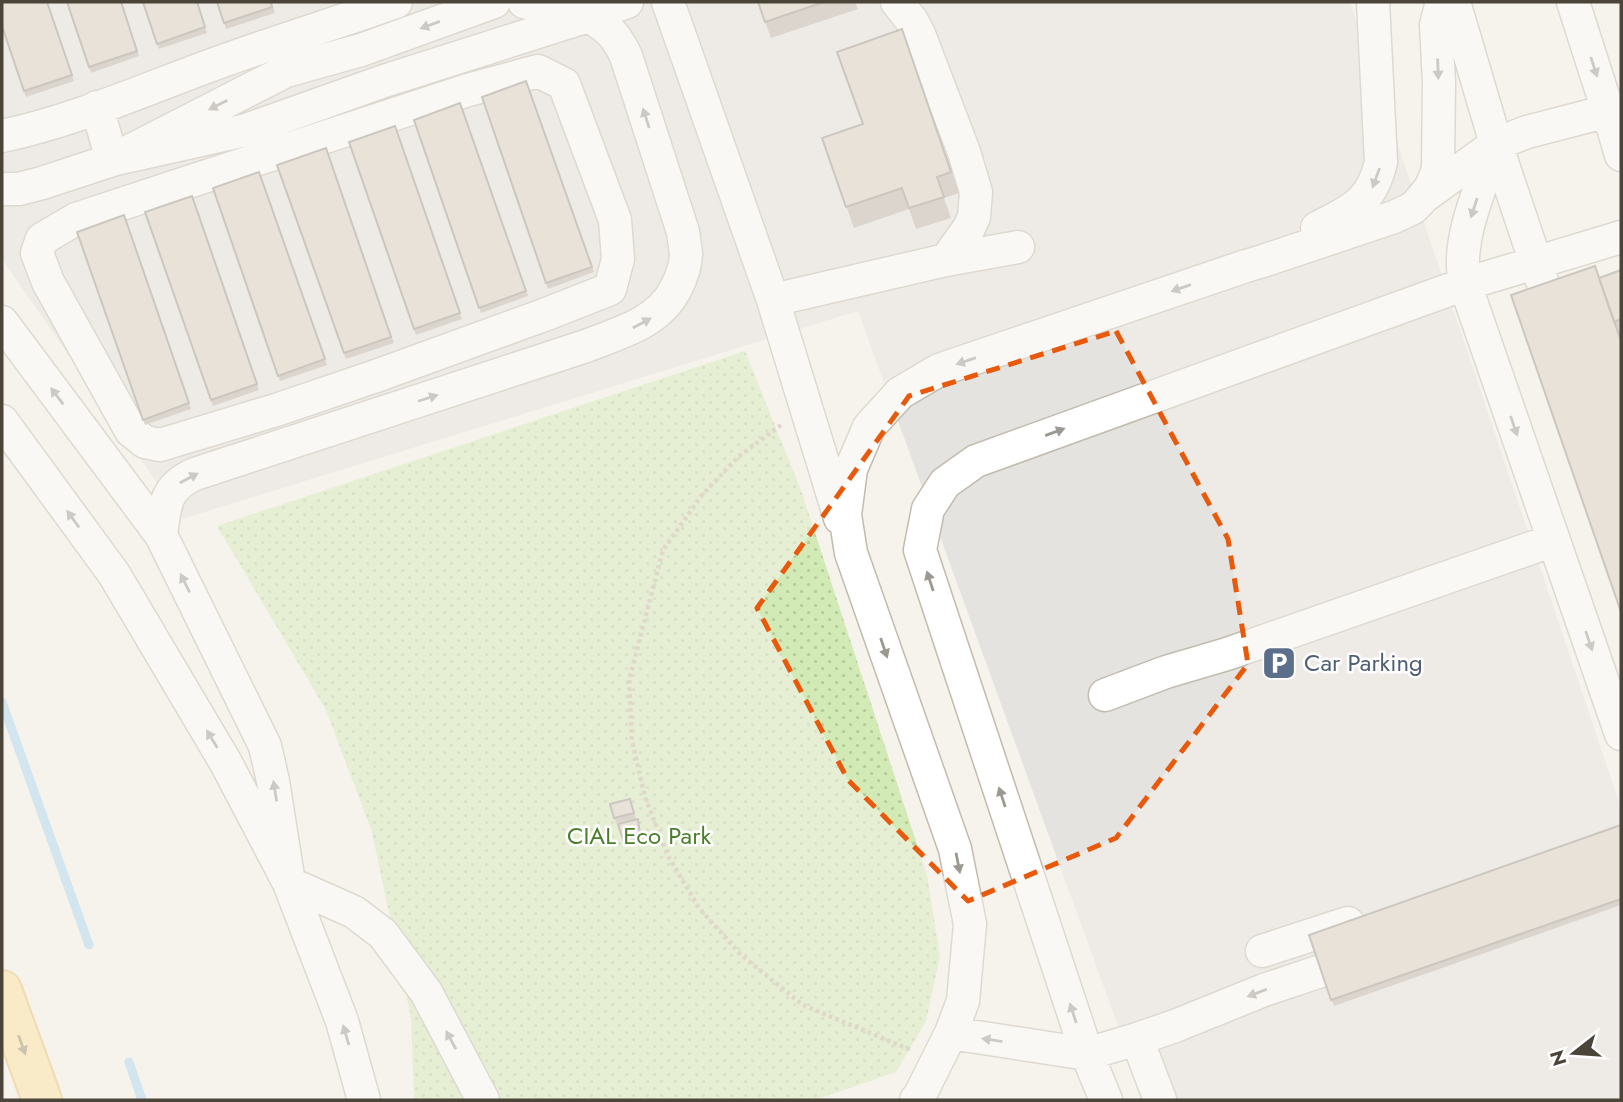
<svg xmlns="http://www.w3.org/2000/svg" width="1623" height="1102" viewBox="0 0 1623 1102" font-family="Jost,sans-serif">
	<defs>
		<pattern id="park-dots" width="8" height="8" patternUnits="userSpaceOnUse" patternTransform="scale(1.75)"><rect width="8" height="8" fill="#d2eab5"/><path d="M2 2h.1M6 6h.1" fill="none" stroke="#b6ca9c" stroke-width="1.8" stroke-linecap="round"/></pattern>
	</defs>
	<rect width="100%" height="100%" fill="#f6f3ec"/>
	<path fill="url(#park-dots)" d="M745,351l56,139 126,385 13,81 -14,65 -30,51 -81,28h-401l-3,-82 -39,-186 -46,-122 -109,-184z"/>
	<path fill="#e5e3e0" d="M2,2h1348l271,806v292h-476l-287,-789 -676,208 -180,-260z"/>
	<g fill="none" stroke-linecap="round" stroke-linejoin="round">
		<path stroke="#a9d4f2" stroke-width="9" d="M2,702l87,243
			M129,1062l13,38"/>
		<g stroke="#c2bbae" stroke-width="35">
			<path id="minor" d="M524,2l64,14 39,-14
				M668,2l105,298 67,218
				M1454,2l42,142 46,137
				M538,71l26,13 51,136 3,39 -8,30 -66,26 -168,61 -100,34 -116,35 -15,-3 -14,-11 -83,-149 -11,-29 5,-14 34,-20 392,-129z
				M97,107l15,53 174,-89 75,-21 133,-48
				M1608,111l13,44
				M2,136c71,-15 139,-45 207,-70 62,-23 125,-42 187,-64
				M1496,144c-14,41 -41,96 -31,140l156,450
				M2,189h17l23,-6 70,-23 134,-30 138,-49 204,-65c20,11 28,19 38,40l57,176c1,7 2,14 3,21 0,13 -5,26 -11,37 -17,33 -56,43 -89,56l-391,128c-30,13 -30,31 -34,61
				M1426,195l70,-51 31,-12 81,-21 -35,-109
				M1317,228c35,-18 54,-24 64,-66l-8,-160
				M946,260l72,-13
				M773,300l173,-40 23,-32 5,-11 2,-25 -12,-40 -45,-118 -7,-13 -15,-19
				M2,322l159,213 104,211 8,35 16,102 65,29 29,22 43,58 57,108
				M2,421l112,153 112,189 63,120 53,138 22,79
				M1105,695l61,-23 61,-18 327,-114
				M1262,951l86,-28
				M951,1033l136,21 50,-15 38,-13 89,-36 57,-19
				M1137,1039l23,61
				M916,1100l4,-5 31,-62 12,-32 7,-77 -15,-75 -104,-296 -6,-38 6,-46 18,-42 31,-34 39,-23 307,-104 17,-5 131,-44 19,-9 6,-6 12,-15 7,-18 1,-86 -3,-58 6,-23
				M1106,1100l-19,-46 -167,-504 8,-41 17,-26 31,-22 489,-177 156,-47"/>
		</g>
		<g stroke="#e6c16a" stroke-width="42">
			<path id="major" d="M2,990l40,110"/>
		</g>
		<path stroke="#c4b79f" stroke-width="4.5" stroke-dasharray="3.5 3.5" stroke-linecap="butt" d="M781,425l-43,32 -36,38 -39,55 -34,130 3,61 13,56 23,59 31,52 41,46 63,51 108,45"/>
		<use href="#minor" stroke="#fff" stroke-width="32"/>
		<use href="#major" stroke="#ffe39c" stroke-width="38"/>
	</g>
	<path fill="#bab2a6" d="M47,2l27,79 -48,16 -24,-71z
		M67,2h54l18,54 -48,17z
		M143,2h54l10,31 -48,16z
		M217,2h54l4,11 -49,16z
		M758,2h97l3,7 -87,29z
		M902,29l57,164 -15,5 7,20 -35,11 -7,-20 -55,19 -32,-90 41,-14z
		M526,81l68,191 -46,17 -66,-192z
		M460,103l68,193 -47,17 -67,-193z
		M395,126l67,193 -46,16 -67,-193z
		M326,148l68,195 -48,16 -69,-194z
		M259,172l68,193 -47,16 -67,-193z
		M192,196l67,194 -46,16 -68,-194z
		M124,215l67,194 -46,16 -68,-193z
		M1621,270v67l-1,1 -21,-60z
		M630,799l6,20 -20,4 -6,-19z
		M638,819l5,21 -18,6 -7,-22z
		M1621,825v80l-287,101 -25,-71z"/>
	<path fill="#d8cfc1" stroke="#979187" stroke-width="2" d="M2,2h45l25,73 -48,16 -22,-65z
		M67,2h54l16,49 -48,16z
		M143,2h54l8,25 -48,17z
		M217,2h54l1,5 -48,16z
		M758,2h66l-59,20z
		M902,29l49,143 -14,5 7,20 -35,11 -7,-20 -56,19 -24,-69 41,-14 -26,-72z
		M526,81l66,186 -46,16 -64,-186z
		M460,103l66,188 -47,17 -65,-188z
		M395,126l65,187 -46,16 -65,-187z
		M326,148l65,189 -47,16 -67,-188z
		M259,172l66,187 -47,17 -65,-188z
		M192,196l65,188 -46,16 -66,-188z
		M124,215l65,188 -46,17 -66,-188z
		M1595,266l26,75v271l-110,-317z
		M1621,270v49l-7,3 -15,-44z
		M630,799l4,14 -20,5 -4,-14z
		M638,819l2,16 -17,5 -5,-16z
		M1621,825v74l-290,101 -22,-65z"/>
	<defs><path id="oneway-solid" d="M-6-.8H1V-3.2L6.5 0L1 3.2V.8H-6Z" transform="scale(1.75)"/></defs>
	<g fill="#9c9892">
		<use href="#oneway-solid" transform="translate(430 25) rotate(160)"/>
		<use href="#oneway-solid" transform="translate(1594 67) rotate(72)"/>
		<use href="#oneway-solid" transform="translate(1438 69) rotate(88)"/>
		<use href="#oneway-solid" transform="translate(218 105) rotate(153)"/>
		<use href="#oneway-solid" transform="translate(646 118) rotate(-108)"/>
		<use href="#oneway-solid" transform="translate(1376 178) rotate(110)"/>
		<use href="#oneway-solid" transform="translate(1474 208) rotate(108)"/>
		<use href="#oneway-solid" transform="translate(1181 288) rotate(161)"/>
		<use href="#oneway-solid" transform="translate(642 323) rotate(-28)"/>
		<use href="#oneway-solid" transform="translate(966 361) rotate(161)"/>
		<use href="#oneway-solid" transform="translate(57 396) rotate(-127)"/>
		<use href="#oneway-solid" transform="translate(428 398) rotate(-18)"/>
		<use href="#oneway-solid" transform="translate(1514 426) rotate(71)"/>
		<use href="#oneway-solid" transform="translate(1055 432) rotate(-20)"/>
		<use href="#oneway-solid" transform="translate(189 478) rotate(-28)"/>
		<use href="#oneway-solid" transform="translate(73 519) rotate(-126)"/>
		<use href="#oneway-solid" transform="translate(930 581) rotate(-108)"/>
		<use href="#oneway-solid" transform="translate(185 583) rotate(-116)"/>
		<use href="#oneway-solid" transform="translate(1589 641) rotate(71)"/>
		<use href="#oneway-solid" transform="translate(884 648) rotate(71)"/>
		<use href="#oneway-solid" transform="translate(212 739) rotate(-121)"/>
		<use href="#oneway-solid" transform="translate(275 791) rotate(-99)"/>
		<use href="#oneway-solid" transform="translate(1002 797) rotate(-108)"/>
		<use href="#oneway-solid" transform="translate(958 863) rotate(79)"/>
		<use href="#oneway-solid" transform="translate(1257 993) rotate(159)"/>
		<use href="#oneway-solid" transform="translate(1073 1013) rotate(-108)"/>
		<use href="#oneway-solid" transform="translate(346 1035) rotate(-106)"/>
		<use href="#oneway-solid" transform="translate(451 1040) rotate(-118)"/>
		<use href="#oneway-solid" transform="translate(992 1040) rotate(-171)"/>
	</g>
	<use fill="#9c8c66" href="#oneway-solid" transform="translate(22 1045) rotate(70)"/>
	<path d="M0 0H1623V1102H0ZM1116,331l112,208 20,125 -132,174 -148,63 -120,-121 -91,-172 152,-212z" fill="#f6f3ec" fill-opacity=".55" fill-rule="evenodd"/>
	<path fill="none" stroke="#e8590c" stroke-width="5" stroke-dasharray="14 9" stroke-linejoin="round" d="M1116,331l112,208 20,125 -132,174 -148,63 -120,-121 -91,-172 152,-212z"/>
	<defs>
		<g id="parking-square" transform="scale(1.75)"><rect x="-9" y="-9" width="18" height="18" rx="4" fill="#5c6f8a" stroke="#fff"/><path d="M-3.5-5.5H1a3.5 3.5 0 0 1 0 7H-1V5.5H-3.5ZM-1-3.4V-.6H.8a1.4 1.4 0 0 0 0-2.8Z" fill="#fff"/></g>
	</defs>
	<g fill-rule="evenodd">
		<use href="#parking-square" x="1279" y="663"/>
	</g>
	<g text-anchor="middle" stroke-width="5" stroke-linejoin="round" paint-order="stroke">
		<g font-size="24" fill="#4e5e75" stroke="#fff" text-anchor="start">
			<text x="1304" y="671">Car Parking</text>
		</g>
		<g font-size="24" fill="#4a7f2a" stroke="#fff">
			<text x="639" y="844">CIAL Eco Park</text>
		</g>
	</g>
	<rect width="1623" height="1102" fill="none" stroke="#4b4439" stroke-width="7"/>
	<g transform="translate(1574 1053) rotate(253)" stroke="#ffffff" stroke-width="5" paint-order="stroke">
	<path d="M0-5L12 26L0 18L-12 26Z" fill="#4b4439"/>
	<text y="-10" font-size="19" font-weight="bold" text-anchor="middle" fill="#4b4439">N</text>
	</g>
</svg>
